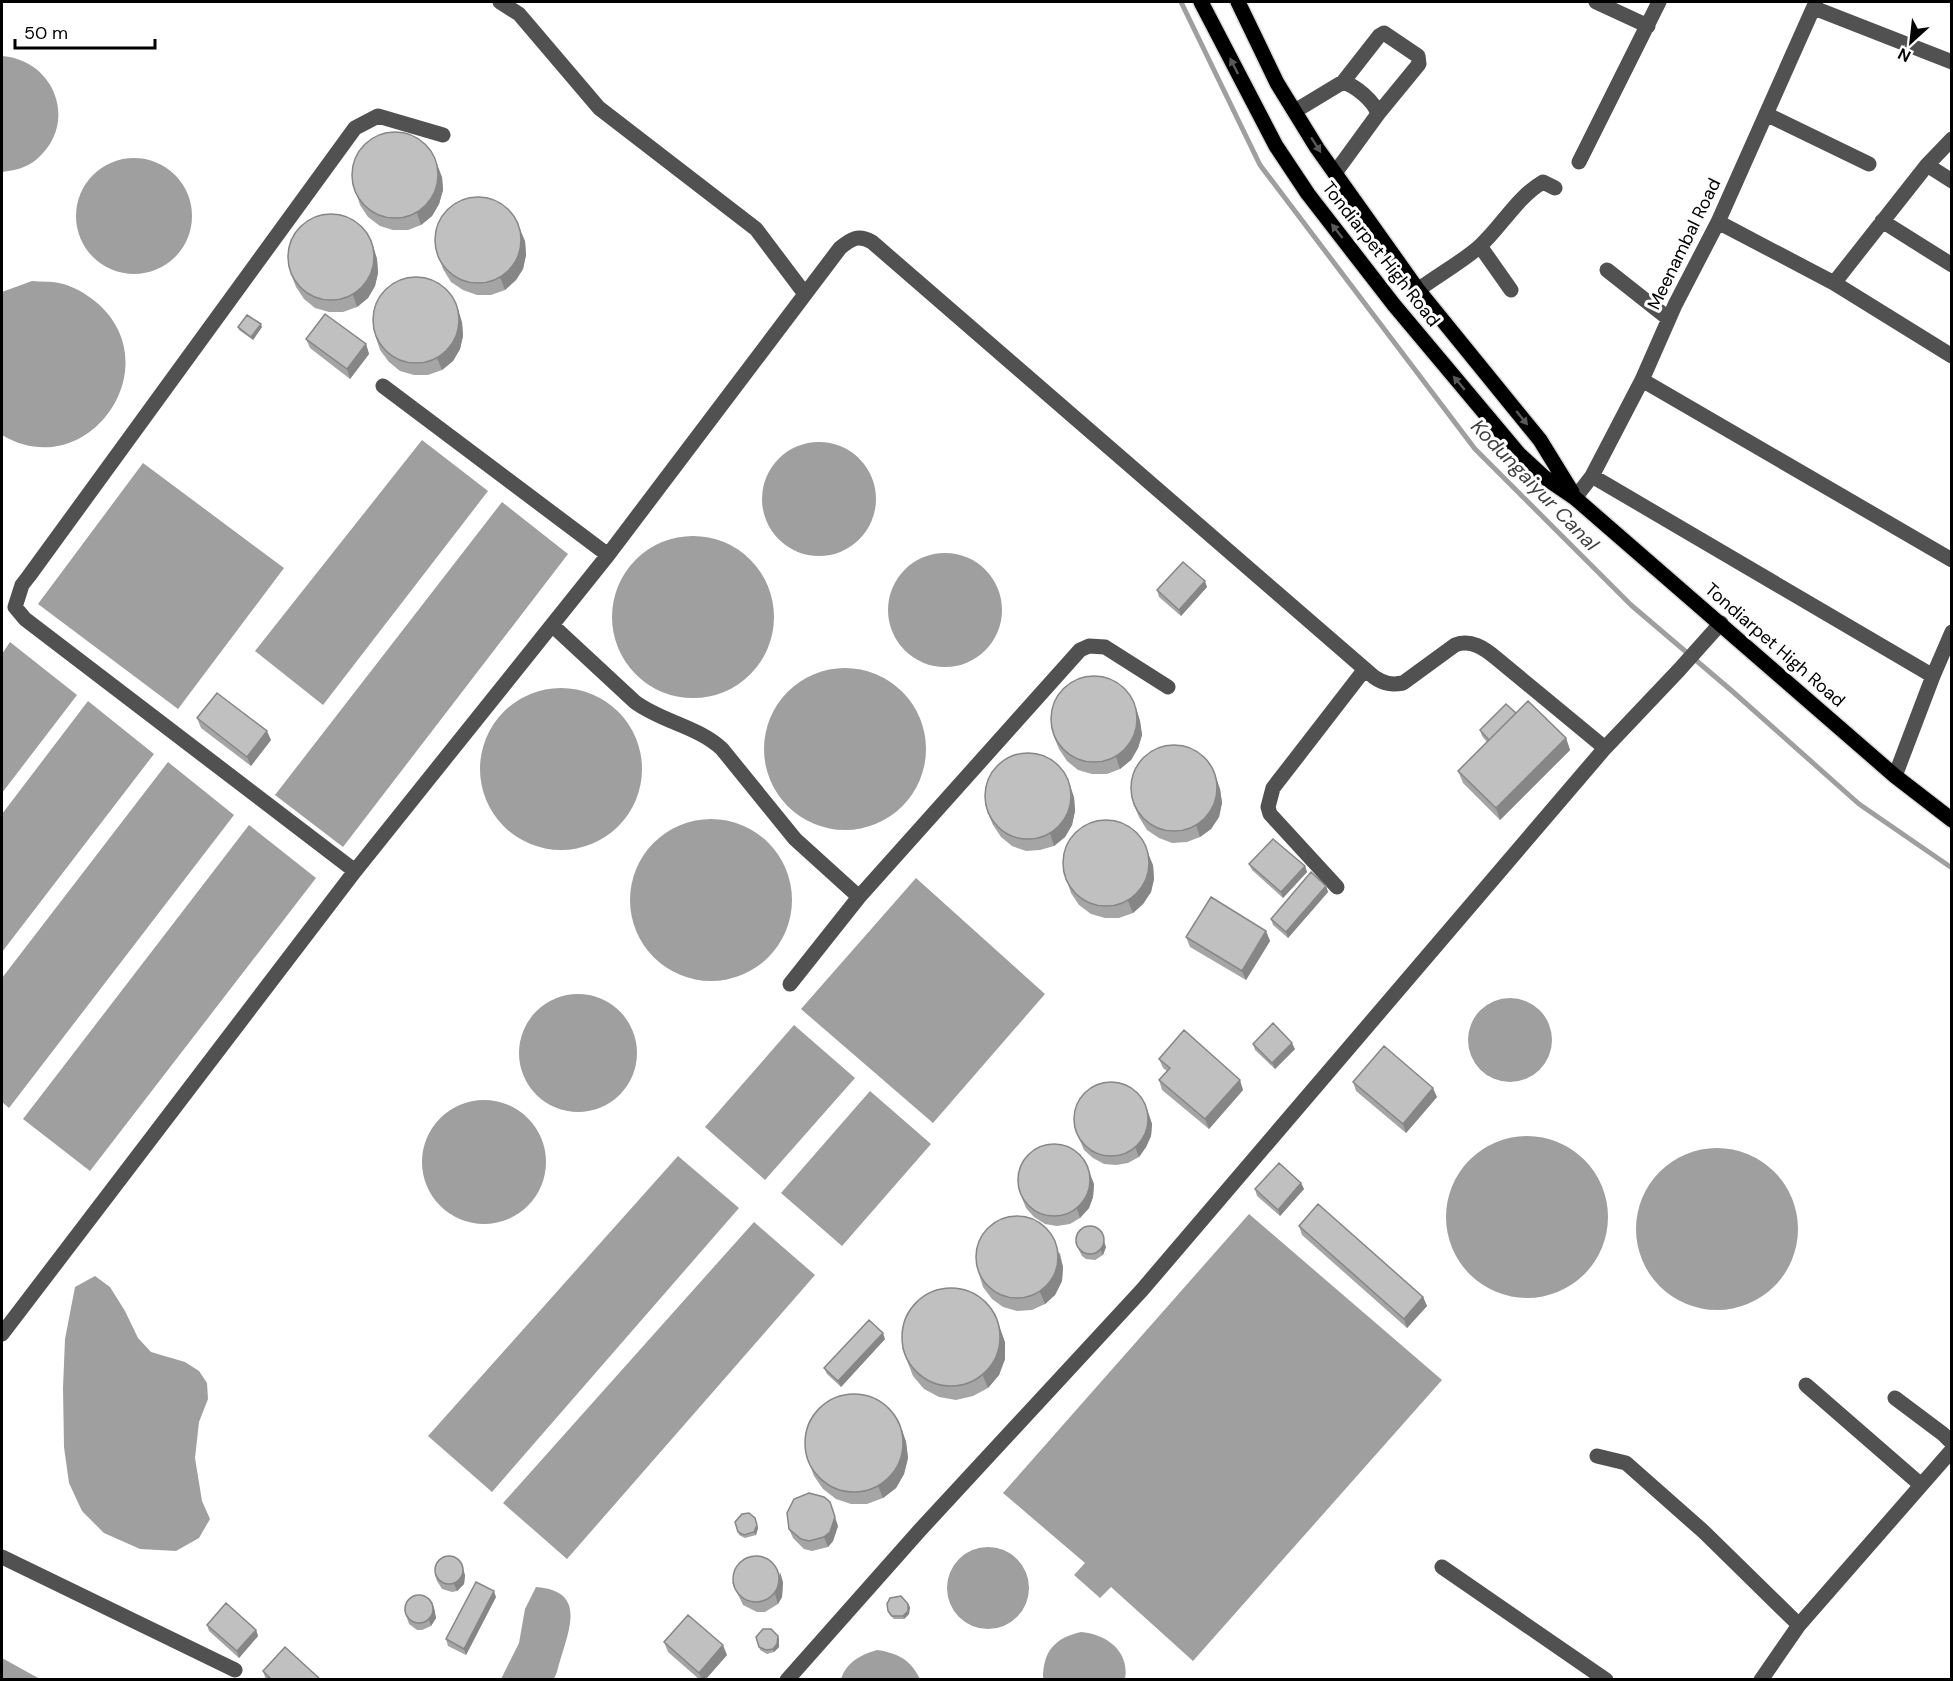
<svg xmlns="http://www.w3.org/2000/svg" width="1953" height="1681" viewBox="0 0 1953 1681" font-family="'DM Sans',sans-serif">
	<rect width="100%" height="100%" fill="#fff"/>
	<path fill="#9f9f9f" d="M2,56c53,4 77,67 35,103 -10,9 -22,11 -35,13z
		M76 216a58 58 0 1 1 116 0a58 58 0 1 1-116 0Z
		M32,281c8,1 19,0 27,2 14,3 26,10 37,19 76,64 -9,184 -94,133v-143z
		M422,440l66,51 -165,214 -68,-54z
		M762 499a57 57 0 1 1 114 0a57 57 0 1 1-114 0Z
		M143,463l141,105 -106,141 -140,-105z
		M502,502l66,52 -225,293 -68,-52z
		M612 617a81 81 0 1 1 162 0a81 81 0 1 1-162 0Z
		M888 610a57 57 0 1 1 114 0a57 57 0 1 1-114 0Z
		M10,642l67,53 -75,98v-139z
		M764 749a81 81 0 1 1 162 0a81 81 0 1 1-162 0Z
		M480 769a81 81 0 1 1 162 0a81 81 0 1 1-162 0Z
		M88,701l66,53 -152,198v-138z
		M168,762l66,53 -225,293 -7,-6v-124z
		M630 900a81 81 0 1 1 162 0a81 81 0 1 1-162 0Z
		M249,825l67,53 -226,293 -67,-52z
		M916,878l129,116 -112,129 -132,-114z
		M519 1053a59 59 0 1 1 118 0a59 59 0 1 1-118 0Z
		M1468 1040a42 42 0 1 1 84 0a42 42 0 1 1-84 0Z
		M794,1025l61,53 -90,102 -60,-53z
		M870,1091l61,53 -89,102 -61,-53z
		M422 1162a62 62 0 1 1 124 0a62 62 0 1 1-124 0Z
		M1446 1217a81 81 0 1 1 162 0a81 81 0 1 1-162 0Z
		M1636 1229a81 81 0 1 1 162 0a81 81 0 1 1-162 0Z
		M678,1156l61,52 -247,284 -64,-56z
		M1249,1214l193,166 -249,281 -82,-74 -11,11 -26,-23 11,-12 -82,-70z
		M754,1222l61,53 -248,284 -64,-56z
		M95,1276l15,11 15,24 13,27 13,14 34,10 14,9 8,12 1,16 -9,23 -4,36 7,43 8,18 -11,19 -23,13 -36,-2 -36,-16 -22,-22 -13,-28 -5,-36 -1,-59 2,-49 10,-52z
		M947 1588a41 41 0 1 1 82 0a41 41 0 1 1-82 0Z
		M536,1587c56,4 29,50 21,85l-3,7h-53l18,-36 6,-34z
		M1081,1632c25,2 49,19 44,47h-82c0,-27 11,-41 38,-47z
		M877,1650c21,3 34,10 43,29h-79c6,-17 19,-24 36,-29z
		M2,1658l38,21h-38z"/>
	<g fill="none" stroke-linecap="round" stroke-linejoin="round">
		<path stroke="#9f9f9f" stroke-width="5" d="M1181,2l79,163 215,284 156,156 101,86 127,113 93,64"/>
		<g stroke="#dbdbdb" stroke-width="18">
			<path id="major" d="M1201,2l75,144 32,48 86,111 125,149 25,23 31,21 320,278 57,44
				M1238,2l39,81 40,65 101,142 122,150 32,52"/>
		</g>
		<path stroke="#515151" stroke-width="15" d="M500,2l19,12 80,94 157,121 49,65
			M1596,2l52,24
			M1814,8l138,54
			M1343,82l36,-46 5,-3 34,23 1,8 -41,50
			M1295,111l48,-29c13,4 31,19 35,32l-43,59
			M1766,114l103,50
			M1579,162l80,-160
			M1927,165l25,16
			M1882,221l70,44
			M1718,222l116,61 118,73
			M1480,246l31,44
			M1607,270l62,49
			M1834,283l93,-118 25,-26
			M1418,290c20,-15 44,-28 62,-44 22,-20 37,-49 63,-64l12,6
			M1642,380l310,180
			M383,386l225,169
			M1592,476l341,200
			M1575,498l17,-22 50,-96 33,-75 43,-83 98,-220
			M552,625l83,77c27,20 62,24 87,47l73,90 64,58 -69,87
			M1895,776l38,-100 19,-44
			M355,871l-330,-252 -10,-12 7,-22 7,-9 326,-448 23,-12 65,19
			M1337,887l-67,-73 -2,-7 5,-19 92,-119
			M859,897l221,-247 9,-4 16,1 63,40
			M2,1334l353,-463 253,-316 232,-307c11,-9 18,-14 32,-6l502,435c10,7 18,8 29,6l52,-38c16,-6 29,3 41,13l109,90
			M1806,1385l115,100
			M1895,1398l48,36 9,9
			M1597,1456l29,7 78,69 95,93
			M2,1557l233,113
			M1442,1567l164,113
			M787,1680l133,-150 222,-240 463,-542 74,-78 42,-47
			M1761,1680l38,-55 153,-175"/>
		<use href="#major" stroke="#000" stroke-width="15"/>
	</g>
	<path fill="#a5a5a5" d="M442,177l1,13 -4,14 -7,12 -11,9 -13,5h-15l-13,-4 -12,-9 -8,-12 -4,-13z
		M525,241l1,14 -3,14 -7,11 -11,10 -14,5h-14l-14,-5 -12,-8 -8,-13 -4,-12z
		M373,246l4,13 1,14 -3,13 -7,12 -11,9 -14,5h-14l-14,-4 -11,-9 -8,-12 -5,-13z
		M462,322l1,14 -3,13 -7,12 -11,9 -14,5h-14l-14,-4 -11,-9 -9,-12 -4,-12z
		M238,327h24l-9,13 -14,-10z
		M306,339l60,5 3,10 -19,25 -40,-31z
		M1207,587l-26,29 -22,-19 -2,-7z
		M1136,708l4,13 2,14 -4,13 -7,12 -11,9 -13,5h-15l-14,-4 -11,-9 -8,-12 -5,-12z
		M1516,713l50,25 4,12 -70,70 -37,-37 -5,-12 29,-29 -5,-6 -2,-6z
		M197,718l74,22 -20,26 -50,-38z
		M1220,789l2,14 -3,14 -8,12 -11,8 -13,5 -15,1 -13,-5 -12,-8 -8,-13 -5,-12z
		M1074,797l1,14 -3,14 -7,12 -11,9 -14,4 -14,1 -14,-5 -11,-9 -8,-12 -5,-12z
		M1249,864l56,2 2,6 -24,26 -31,-28z
		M1153,865l1,14 -3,13 -8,12 -10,9 -14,5h-14l-14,-4 -12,-9 -8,-12 -4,-12z
		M1326,886l2,6 -40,46 -15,-13 -2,-6z
		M1266,931l4,10 -24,39 -56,-33 -4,-10z
		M1253,1044l42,5 -20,20 -20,-19z
		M1159,1059l84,31 -34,39 -47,-39 -3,-10 8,-9 -4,-3z
		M1353,1082l84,15 -31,36 -50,-42z
		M1148,1112l4,12 -1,12 -5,11 -7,10 -11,6 -12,2 -12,-1 -11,-6 -9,-8 -9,-21z
		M1301,1183l3,6 -24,27 -23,-20 -2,-7z
		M1094,1184l-1,13 -4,11 -9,10 -10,6 -13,2 -12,-2 -11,-7 -8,-9 -8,-20z
		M1299,1226l124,71 4,9 -20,22 -105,-93z
		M1075,1242l31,5 -3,8 -8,5 -9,-1 -4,-3z
		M1060,1253l3,14 -1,14 -7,14 -10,9 -13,6 -15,1 -14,-4 -11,-8 -9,-12 -4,-13z
		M885,1339l-44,48 -14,-13 -3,-6z
		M1005,1342v17l-6,16 -11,13 -15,8 -17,4 -17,-3 -15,-8 -11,-13 -11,-28z
		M902,1430l4,12 2,16 -4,16 -8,14 -13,10 -16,6h-16l-15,-5 -13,-10 -9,-13 -5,-13z
		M755,1518l3,10 -2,7 -11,3 -6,-3 -4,-13z
		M838,1526l-5,15 -5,6 -16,4 -8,-2 -11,-11 -4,-9z
		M435,1575h30l-1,9 -7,7 -5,1 -10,-3 -5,-8z
		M732,1582h51l-1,15 -4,7 -13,8h-8l-14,-7z
		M496,1597l-30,58 -18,-9 -2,-7z
		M908,1604l2,3 -1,7 -5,5h-10l-5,-5 -1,-3z
		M434,1608l2,10 -5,8 -9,4h-5l-8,-6 -5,-15z
		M207,1625l49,5 2,6 -19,22 -30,-27z
		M778,1636l1,3v8l-5,5 -7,2 -7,-4 -4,-13z
		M664,1642l63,13 -22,25h-5l-32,-28z
		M263,1671l58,9h-55z"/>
	<path fill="#868686" d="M437,164l5,13 1,13 -4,14 -7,12 -11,9 -4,-12z
		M520,229l5,12 1,14 -3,14 -7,11 -11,10 -5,-13z
		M373,246l4,13 1,14 -3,13 -7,12 -11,9 -4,-12z
		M458,309l4,13 1,14 -3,13 -7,12 -11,9 -5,-12z
		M261,324l1,3 -9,13 -2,-3z
		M366,344l3,10 -19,25 -3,-10z
		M1205,581l2,6 -26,29 -2,-6z
		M1136,708l4,13 2,14 -4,13 -7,12 -11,9 -4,-12z
		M267,731l4,9 -20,26 -4,-9z
		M1566,738l4,12 -70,70 -4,-12z
		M1216,777l4,12 2,14 -3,14 -8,12 -11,8 -4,-12z
		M1070,785l4,12 1,14 -3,14 -7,12 -11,9 -4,-13z
		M1148,853l5,12 1,14 -3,13 -8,12 -10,9 -5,-12z
		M1305,866l2,6 -24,26 -2,-6z
		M1326,886l2,6 -40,46 -2,-6z
		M1266,931l4,10 -24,39 -4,-9z
		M1292,1043l3,6 -20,20 -3,-6z
		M1240,1080l3,10 -34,39 -4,-10z
		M1433,1088l4,9 -31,36 -3,-9z
		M1145,1103l7,21 -1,12 -5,11 -7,10 -4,-10z
		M1086,1163l8,21 -1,13 -4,11 -9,10 -3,-9z
		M1301,1183l3,6 -24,27 -2,-6z
		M1101,1232l5,15 -3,8 -3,-6z
		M1055,1241l8,26 -1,14 -7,14 -10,9 -5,-12z
		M1423,1297l4,9 -20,22 -3,-9z
		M995,1314l10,28v17l-6,16 -11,13 -5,-12z
		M883,1333l2,6 -44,48 -3,-6z
		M902,1430l4,12 2,16 -4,16 -8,14 -13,10 -5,-12z
		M830,1502l8,24 -5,15 -5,6 -4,-10z
		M757,1525l1,3 -2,7 -2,-3z
		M463,1568l2,7 -1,9 -7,7 -3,-7z
		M780,1572l3,10 -1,15 -4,7 -3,-10z
		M494,1591l2,6 -30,58 -2,-6z
		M432,1602l2,6 2,10 -5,8 -2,-6z
		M908,1604l2,3 -1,7 -5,5 -1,-3z
		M256,1630l2,6 -19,22 -2,-7z
		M778,1636l1,3v8l-5,5 -1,-3z
		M723,1645l4,10 -22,25h-3l-3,-7z"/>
	<path fill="#c0c0c0" stroke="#868686" stroke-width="1.5" d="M352 175a43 43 0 1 1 86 0a43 43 0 1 1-86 0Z
		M435 240a43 43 0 1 1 86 0a43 43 0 1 1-86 0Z
		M288 257a43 43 0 1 1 86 0a43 43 0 1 1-86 0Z
		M373 320a43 43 0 1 1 86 0a43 43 0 1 1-86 0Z
		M325,314l41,30 -19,25 -41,-30z
		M247,315l14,9 -10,13 -13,-10z
		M1183,562l22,19 -26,29 -22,-20z
		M1051 719a43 43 0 1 1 86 0a43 43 0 1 1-86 0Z
		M217,693l50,38 -20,26 -50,-39z
		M1528,701l38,37 -70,70 -38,-37z
		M1506,704l10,9 -27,27 -9,-10z
		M1131 788a43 43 0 1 1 86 0a43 43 0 1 1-86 0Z
		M985 796a43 43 0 1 1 86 0a43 43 0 1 1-86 0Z
		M1063 863a43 43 0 1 1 86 0a43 43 0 1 1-86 0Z
		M1273,839l32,27 -24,26 -32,-28z
		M1311,872l15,14 -40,46 -15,-13z
		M1211,897l55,34 -24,40 -56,-34z
		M1273,1023l19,20 -20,20 -19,-19z
		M1184,1030l56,50 -35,39 -46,-39 11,-12 -11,-9z
		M1384,1046l49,42 -30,36 -50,-42z
		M1074 1119a37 37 0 1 1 74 0a37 37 0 1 1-74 0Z
		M1018 1180a36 36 0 1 1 72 0a36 36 0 1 1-72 0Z
		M1279,1163l22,20 -23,27 -23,-21z
		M1318,1204l105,93 -19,22 -105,-93z
		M976 1257a41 41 0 1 1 82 0a41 41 0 1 1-82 0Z
		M1076 1240a14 14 0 1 1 28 0a14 14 0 1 1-28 0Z
		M902 1337a49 49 0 1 1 98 0a49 49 0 1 1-98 0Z
		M869,1320l14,13 -45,48 -14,-13z
		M805 1443a49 49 0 1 1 98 0a49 49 0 1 1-98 0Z
		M809,1493l15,4 6,5 5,15 -5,15 -6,5 -15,4 -8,-2 -12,-10 -2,-16 7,-14z
		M749,1513l6,5 2,7 -3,7 -10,3 -6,-3 -3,-10 7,-8z
		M733 1579a23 23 0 1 1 46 0a23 23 0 1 1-46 0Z
		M435 1570a14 14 0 1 1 28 0a14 14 0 1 1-28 0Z
		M476,1582l18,9 -30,58 -18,-10z
		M405 1609a14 14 0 1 1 28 0a14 14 0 1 1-28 0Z
		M901,1596l7,8v7l-5,5h-11l-4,-5 -1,-7 3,-6z
		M226,1603l30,27 -19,21 -30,-26z
		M688,1615l35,30 -24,28 -35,-31z
		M763,1629h8l7,7 -1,8 -4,5 -7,1 -7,-3 -3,-10z
		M285,1647l36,33h-49l-9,-9z"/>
	<defs><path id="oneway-solid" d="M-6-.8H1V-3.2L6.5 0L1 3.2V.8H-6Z" transform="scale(1.5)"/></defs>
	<g fill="#595959">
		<use href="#oneway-solid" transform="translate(1234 66) rotate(-117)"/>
		<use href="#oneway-solid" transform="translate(1316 145) rotate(57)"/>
		<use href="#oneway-solid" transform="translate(1337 231) rotate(-128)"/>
		<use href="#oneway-solid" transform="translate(1459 383) rotate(-130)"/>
		<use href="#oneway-solid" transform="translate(1522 418) rotate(51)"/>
	</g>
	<g text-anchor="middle" stroke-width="6" stroke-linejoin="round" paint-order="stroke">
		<g font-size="18" fill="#000" stroke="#fff">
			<text transform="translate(1684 244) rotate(-64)" y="6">Meenambal Road</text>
			<text transform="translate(1381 254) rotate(52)" y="6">Tondiarpet High Road</text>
			<text transform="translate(1775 645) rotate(41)" y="6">Tondiarpet High Road</text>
		</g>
		<g font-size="20" font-style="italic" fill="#404040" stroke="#fff">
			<text transform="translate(1535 485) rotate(46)" y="7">Kodungaiyur Canal</text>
		</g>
	</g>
	<rect width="1953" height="1681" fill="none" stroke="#000000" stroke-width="6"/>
	<g transform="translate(1911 42) rotate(207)" stroke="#ffffff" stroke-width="4.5" paint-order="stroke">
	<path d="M0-4.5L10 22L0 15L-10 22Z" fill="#000000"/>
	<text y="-9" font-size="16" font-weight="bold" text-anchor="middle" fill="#000000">N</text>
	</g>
	<path d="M15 39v9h140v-9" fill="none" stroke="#000000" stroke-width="3"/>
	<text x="24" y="39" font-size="18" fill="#000000" stroke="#ffffff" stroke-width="4.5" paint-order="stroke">50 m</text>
</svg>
